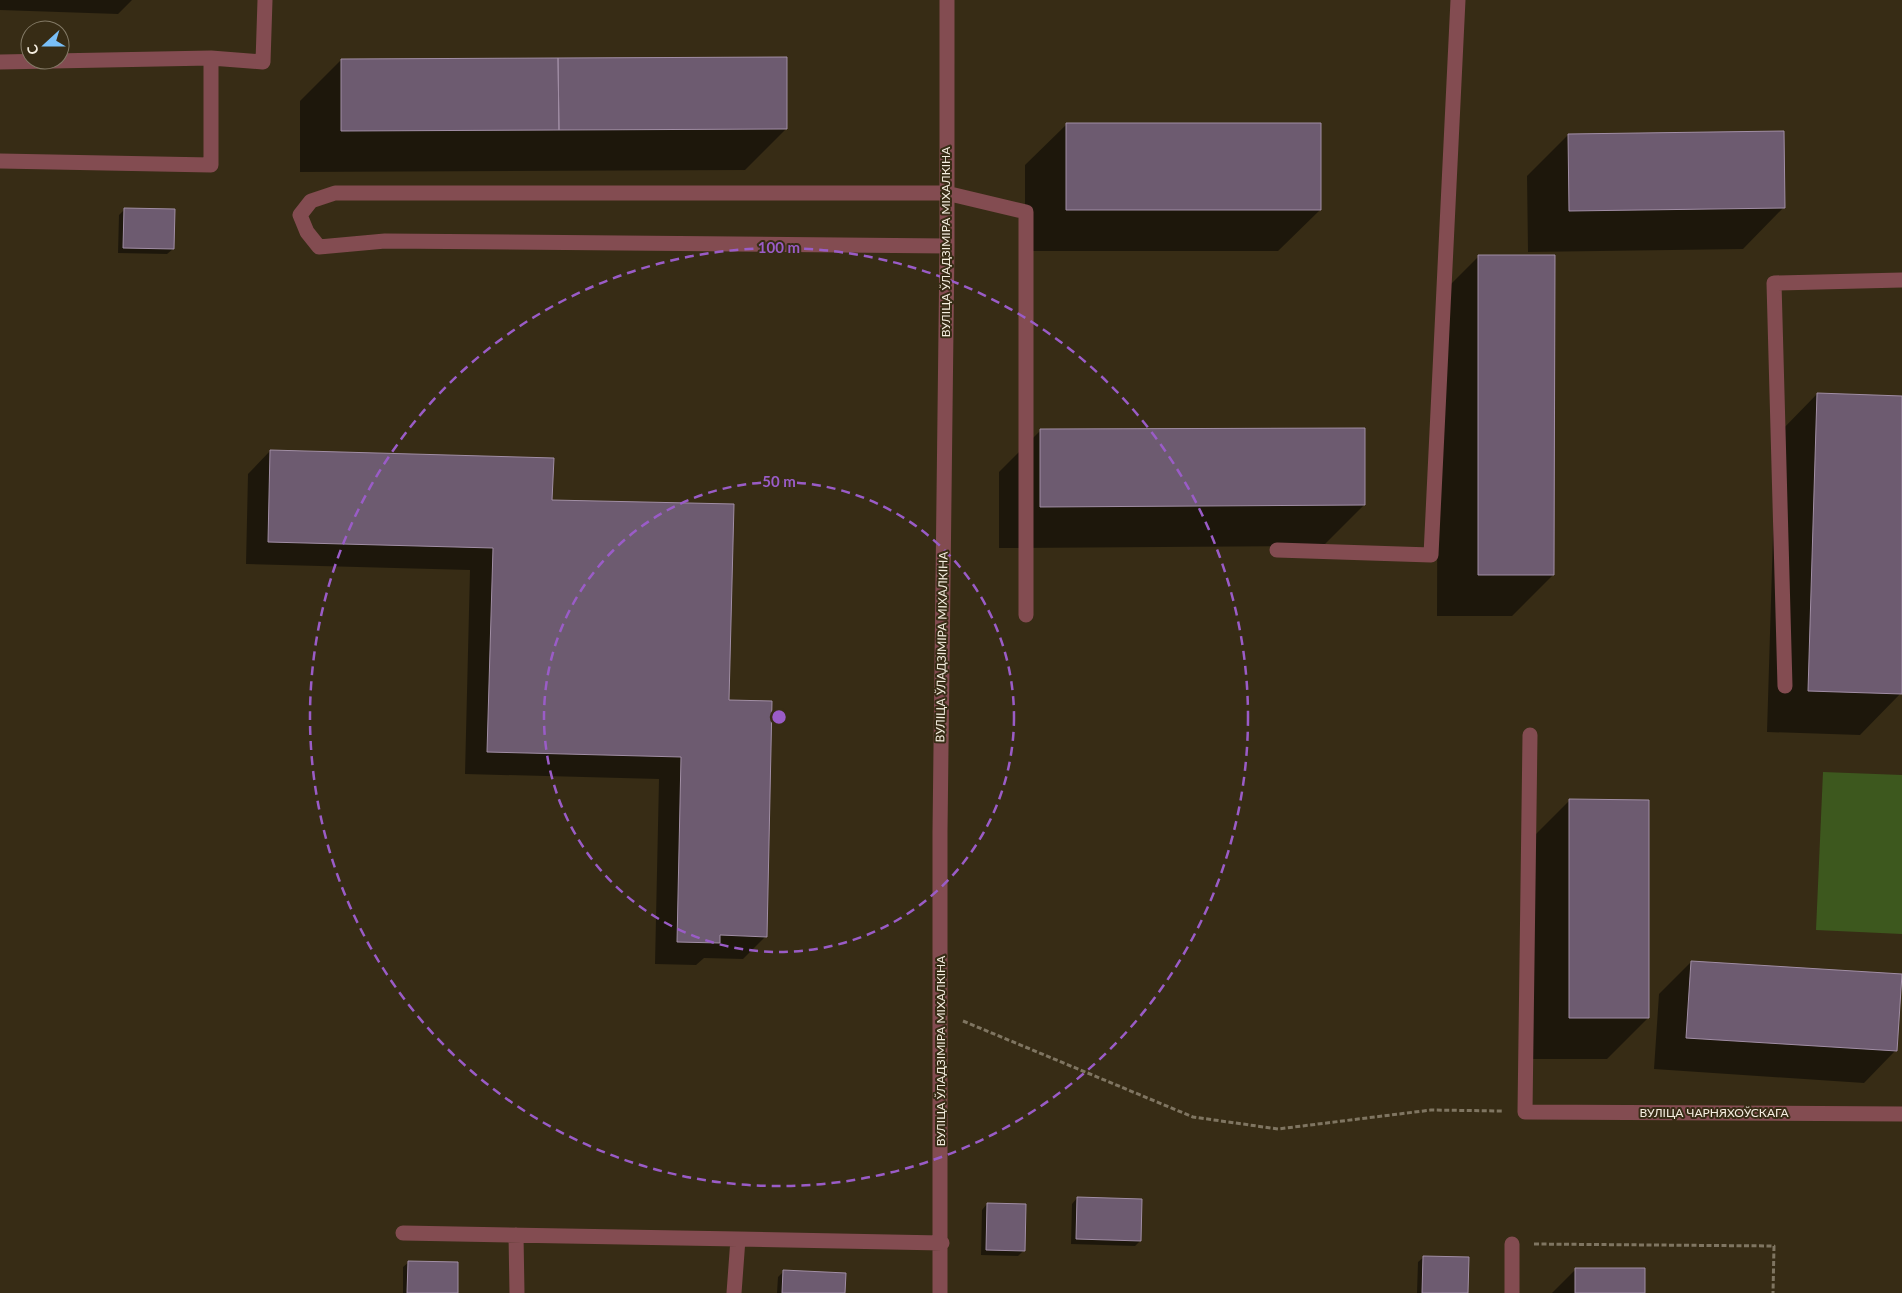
<svg xmlns="http://www.w3.org/2000/svg" width="1902" height="1293" viewBox="0 0 1902 1293" font-family="Lato,sans-serif">
	<rect width="100%" height="100%" fill="#372c15"/>
	<path fill="#3d581e" d="M1823,772l79,3v159l-86,-4z"/>
	<path fill="#0007" d="M0,0h132l-14,14 -118,-4z
		M341,60l445,69 -41,41 -445,2v-71z
		M1067,124l253,86 -42,41h-253v-86z
		M1568,135l216,72 -41,42 -215,3 -1,-76z
		M124,210l49,39 -6,5 -49,-1 1,-38z
		M1479,256l74,319 -41,41h-75l1,-319z
		M1817,394l85,3 -1,296 -41,42 -93,-3 9,-296z
		M1040,431l324,74 -41,41 -324,2v-76z
		M270,451l281,50 177,200 38,235 -23,23 -39,-1 -8,7 -41,-1 4,-185 -194,-5 5,-204 -224,-6 2,-90z
		M1569,801l79,217 -41,41h-79v-217z
		M1691,962l204,89 -31,32 -210,-14 5,-75z
		M1077,1198l63,43 -5,5 -64,-2 1,-40z
		M987,1204l37,46 -6,6 -37,-1 1,-45z
		M1424,1257l43,36h-50l1,-31z
		M409,1262l47,31h-53v-26z
		M1576,1269l68,24h-92z
		M783,1272l61,21h-67l1,-16z"/>
	<path fill="#6d5b70" stroke="#a18ea5" d="M787,57v72l-228,1 -1,-72z
		M558,58l1,72 -218,1v-72z
		M1066,123h255v87h-255z
		M1784,131l1,77 -216,3 -1,-77z
		M124,208l51,1 -1,40 -51,-1z
		M1478,255h77l-1,320h-76z
		M1817,393l85,3v298l-94,-3z
		M1365,428v77l-325,2v-78z
		M270,450l284,8 -2,42 182,4 -5,196 43,1 -5,236 -47,-2v8l-43,-1 4,-185 -194,-5 6,-204 -225,-6z
		M1569,799l80,1v218h-80z
		M1691,961l211,13 -5,77 -211,-13z
		M1077,1197l65,2 -1,42 -65,-2z
		M987,1203l39,1 -1,47 -39,-1z
		M1423,1256l46,1 -1,36h-46z
		M408,1261l50,1v31h-51z
		M1575,1268h70v25h-70z
		M783,1270l63,3 -1,20h-63z"/>
	<g fill="none" stroke-linecap="round" stroke-linejoin="round">
		<path stroke="#7f7561" stroke-width="3" stroke-dasharray="5 2.5" stroke-linecap="butt" d="M963,1021l230,96 85,12 153,-19 71,1
			M1534,1244l240,2 -1,47"/>
		<path stroke="#834c51" stroke-width="15" d="M211,58l52,4 2,-62
			M0,62l211,-4v107l-211,-4
			M947,246l-562,-5 -66,6 -12,-15 -7,-17 11,-14 24,-8h611l80,19v403
			M1277,550l154,5 27,-555
			M1785,686l-11,-403 128,-3
			M1530,735l-5,377 377,2
			M403,1233l335,6
			M516,1235l1,58
			M734,1293l4,-54 204,4
			M940,1293v-461l7,-586v-246
			M1512,1293v-49"/>
	</g>
	<g fill="none" stroke="#9a5cc7" stroke-width="2.5" stroke-dasharray="9 6">
		<circle cx="779" cy="717" r="235"/>
		<circle cx="779" cy="717" r="469"/>
	</g>
	<g text-anchor="middle" stroke-width="4" stroke-linejoin="round" paint-order="stroke">
		<g font-size="12" fill="#f5eee0" stroke="#372c15">
			<text transform="translate(946 242) rotate(-90)" y="4">ВУЛІЦА ЎЛАДЗІМІРА МІХАЛКІНА</text>
			<text transform="translate(942 647) rotate(-89)" y="4">ВУЛІЦА ЎЛАДЗІМІРА МІХАЛКІНА</text>
			<text transform="translate(941 1051) rotate(-90)" y="4">ВУЛІЦА ЎЛАДЗІМІРА МІХАЛКІНА</text>
			<text x="1714" y="1117">ВУЛІЦА ЧАРНЯХОЎСКАГА</text>
		</g>
	</g>
	<circle cx="779" cy="717" r="8" fill="#9a5cc7" stroke="#372c15" stroke-width="2.5"/>
	<g font-size="15" text-anchor="middle" font-weight="bold" fill="#9a5cc7" stroke="#372c15" stroke-width="4" stroke-linejoin="round" paint-order="stroke">
		<text x="779" y="253">100 m</text>
		<text x="779" y="487">50 m</text>
	</g>
	<g transform="translate(45 45) rotate(249)"><circle r="24" fill="#372c15" stroke="#837a66"/>
	<path d="M0-4L9 19L0 12L-9 19Z" fill="#79bff8"/>
	<text y="-8" font-size="14" font-weight="bold" text-anchor="middle" fill="#f5eee0">С</text>
	</g>
</svg>
